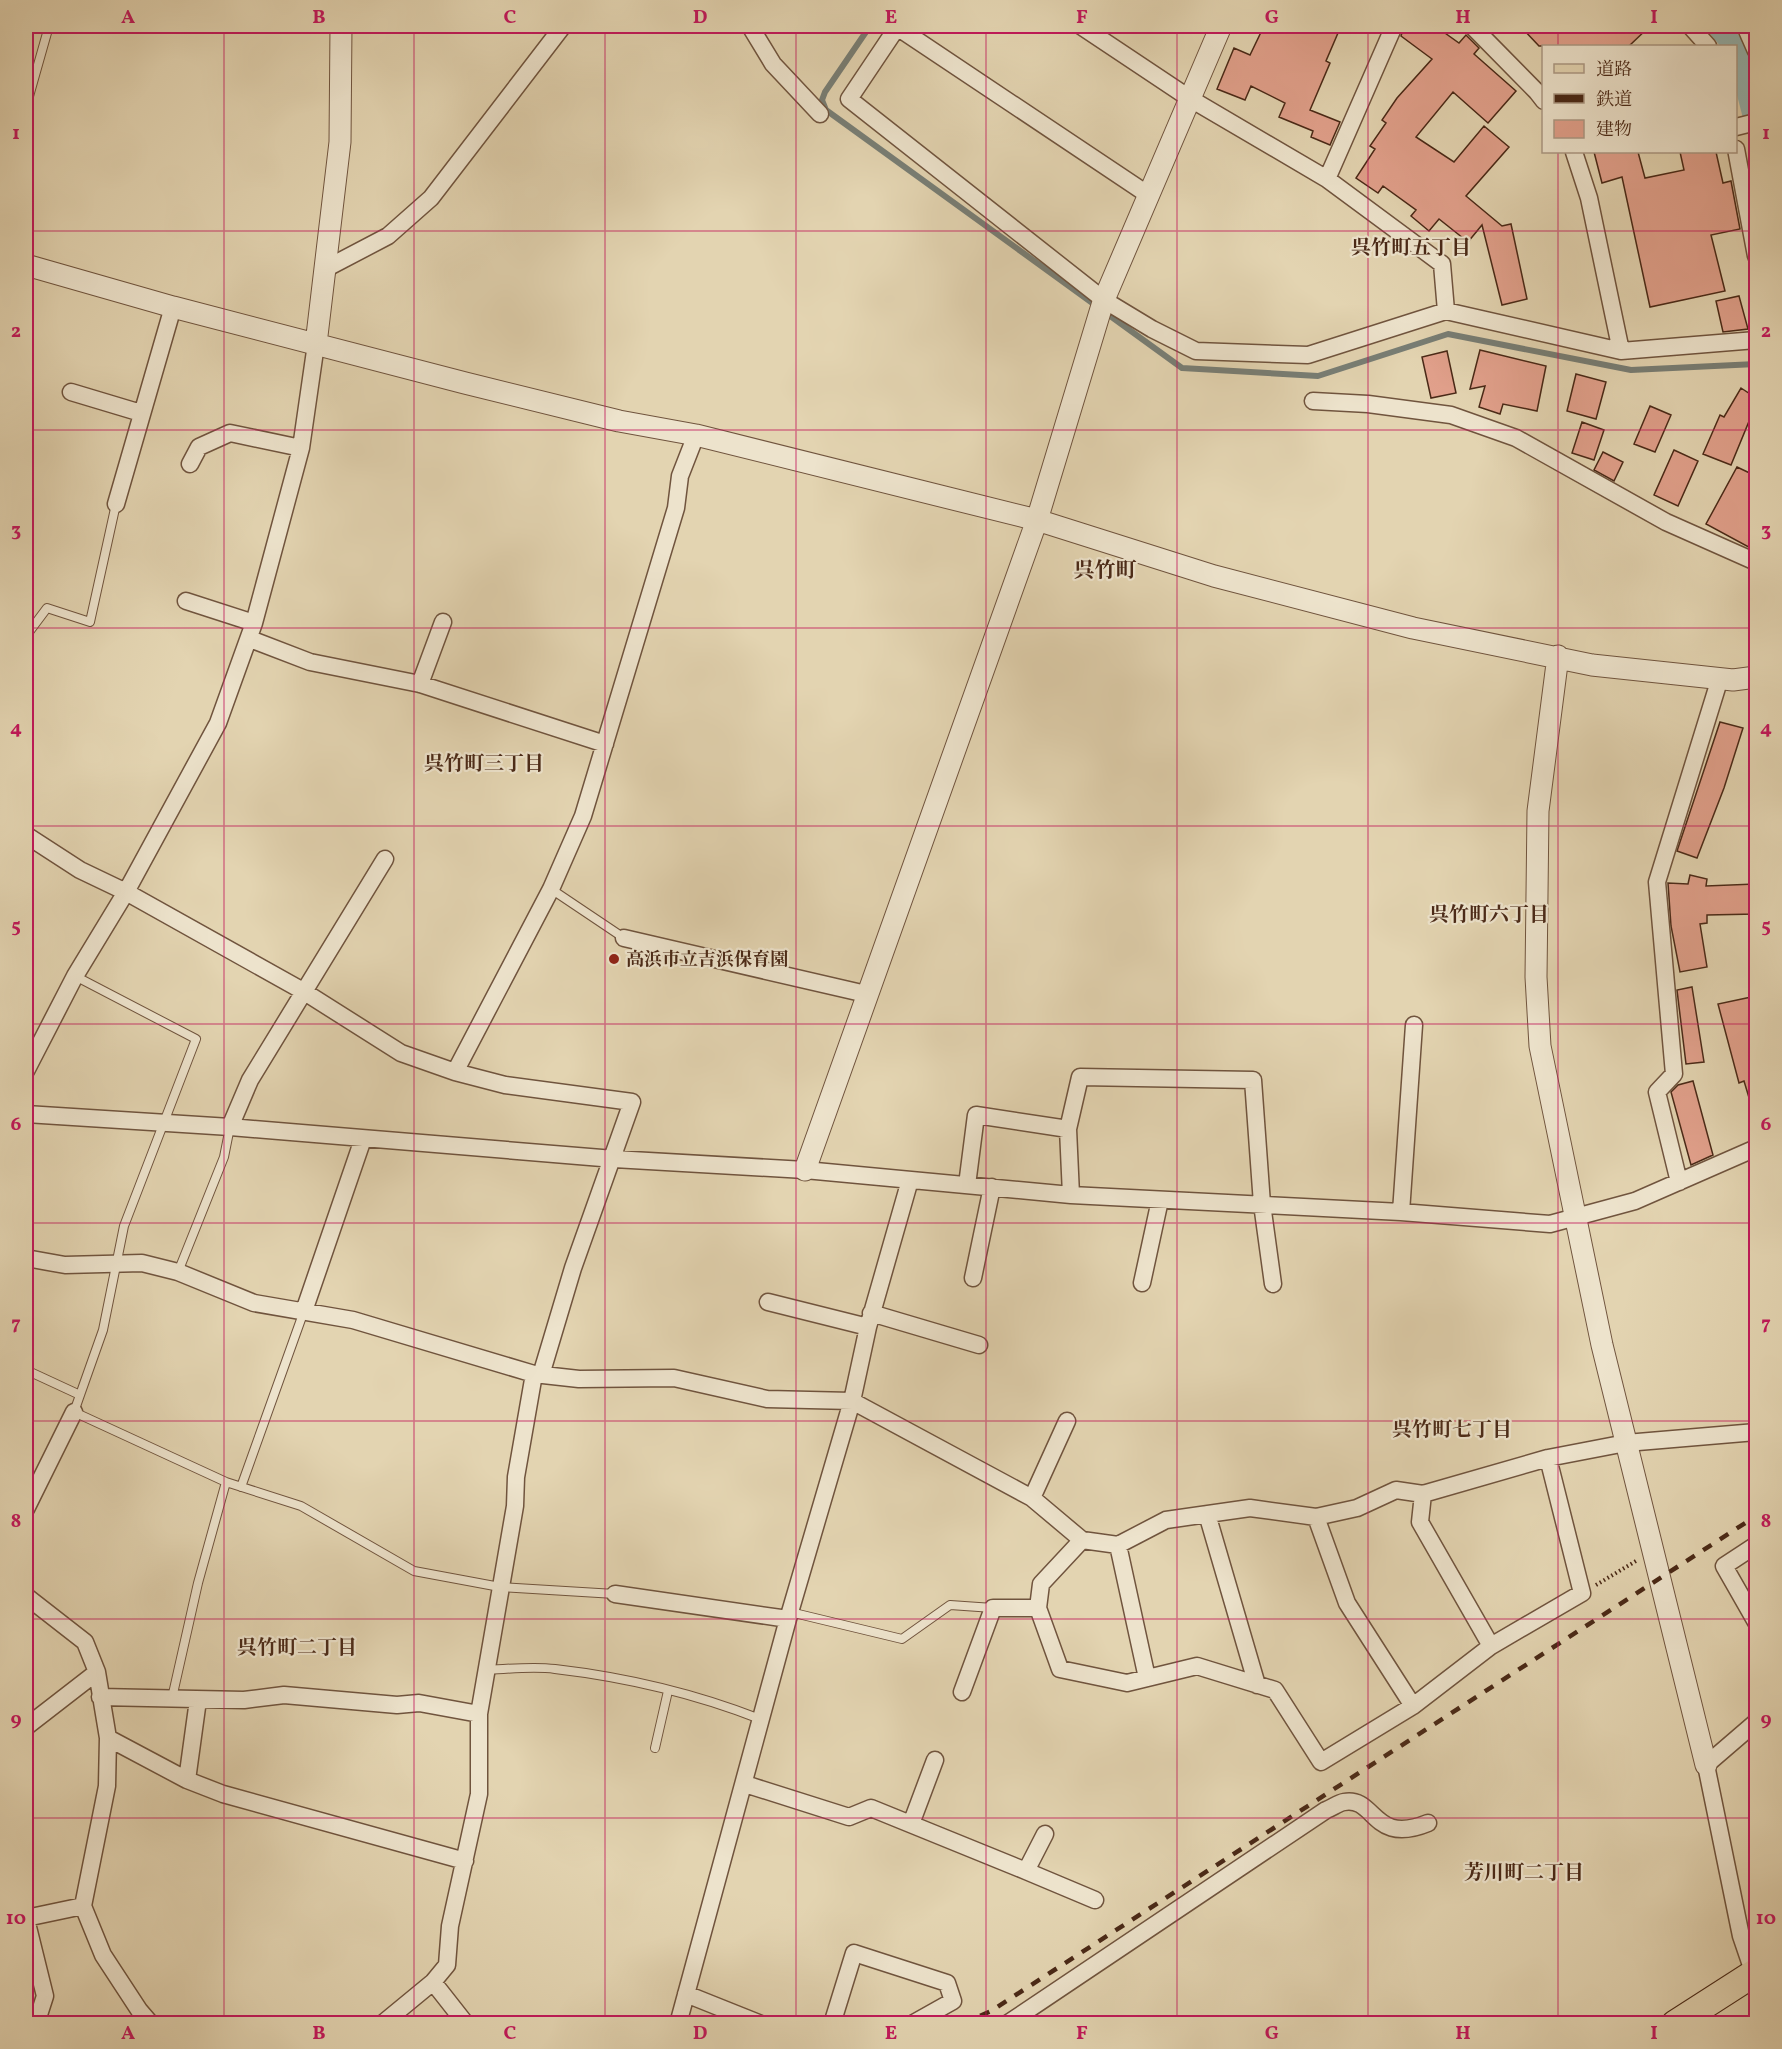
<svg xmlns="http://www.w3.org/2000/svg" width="1782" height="2049" viewBox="0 0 1782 2049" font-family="Vollkorn,'Noto Serif JP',serif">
	<rect width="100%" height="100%" fill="#e3d4b1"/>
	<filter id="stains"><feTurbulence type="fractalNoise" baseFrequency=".00333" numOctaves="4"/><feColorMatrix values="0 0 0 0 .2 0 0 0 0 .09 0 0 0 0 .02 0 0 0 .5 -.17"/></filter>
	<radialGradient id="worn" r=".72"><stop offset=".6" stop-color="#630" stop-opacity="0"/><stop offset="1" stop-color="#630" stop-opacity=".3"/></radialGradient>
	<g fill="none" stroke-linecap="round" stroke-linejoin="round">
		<path stroke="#787e75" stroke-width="6" d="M870,26l-45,66 -3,8 4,10 356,258 136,8 130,-42 183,36 125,-6"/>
		<path stroke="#97b7b4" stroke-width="21" d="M1717,26l17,20
			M1736,49l20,78"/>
	</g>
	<path fill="#e1a08b" stroke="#4a2917" stroke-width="1.5" d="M1264,26h35l14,6 3,-6h25l-15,35 4,2 -20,47 30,12 -10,23 -19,-8 2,-6 -34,-14 6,-14 -34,-17 -6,14 -28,-11 17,-41 16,7z
		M1404,26h31l24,17 7,-8 13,13 -5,6 42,37 -28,32 -35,-31 -37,45 38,25 30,-36 25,21 -43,49 36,30 9,-2 16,75 -25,6 -20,-80 -14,17 -29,-23 -10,12 -18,-15 5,-6 -33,-24 -5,7 -22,-15 19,-29 -5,-3 16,-23 -4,-3 15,-22 35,-39 -31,-23z
		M1520,26h130l-21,20h-90z
		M1594,152h44l7,26 39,-8 -4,-18h36l7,31 8,-2 9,48 -29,6 14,56 -75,16 -28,-130 -20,6z
		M1739,296l9,33 -25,3 -7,-31z
		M1480,350l66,16 -9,45 -34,-7 -3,10 -21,-7 6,-21 -15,3z
		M1447,351l9,42 -25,5 -9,-41z
		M1576,374l30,8 -10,37 -29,-8z
		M1741,388l15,10v25l-6,-4 -19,46 -28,-11 17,-39 4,2z
		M1650,406l21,9 -16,37 -21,-8z
		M1582,422l22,8 -10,30 -22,-7z
		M1674,450l24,11 -20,45 -24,-11z
		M1603,452l20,10 -9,19 -20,-11z
		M1737,467l19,9v75l-50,-27z
		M1720,722l23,6 -19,60 -27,70 -20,-7z
		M1690,875l17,4 -1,7 49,-2 1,30 -49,1v8l-7,1 7,43 -27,5 -9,-46 -3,-43 20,1z
		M1692,987l12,75 -18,2 -9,-74z
		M1756,996v114l-3,1 -9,-30 -5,2 -21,-79z
		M1693,1081l20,74 -22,10 -20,-73 7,-7z"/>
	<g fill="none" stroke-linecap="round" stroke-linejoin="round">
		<g stroke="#70543e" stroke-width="10">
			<path id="service" d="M26,107l23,-81
				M26,636l21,-28 43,14 26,-118
				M551,889l73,49
				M75,976l121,63 -72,187 -21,104 -23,65
				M178,1272l46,-115 6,-30
				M26,1370l54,25 -6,17 152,70 75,24 113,65 86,16 115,7
				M241,1487l63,-176
				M790,1612l112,27 48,-34 43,3
				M486,1670c23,-1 47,-4 69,-1 69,8 141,25 205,50
				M172,1698l26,-115 28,-101
				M655,1748l13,-57"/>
		</g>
		<g stroke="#70543e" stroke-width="19">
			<path id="minor" d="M750,26l23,38 47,50
				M898,26l-49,73 255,201 48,29 44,22 112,4 138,-44 175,40 135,-11
				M1081,26l108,72 138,81 115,85 4,47
				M1472,26l65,66 7,9
				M1690,26l18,20
				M1745,26l11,25
				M897,27l253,169
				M1736,127l20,-5
				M1736,149l20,107
				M1574,152l15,46 32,153
				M1327,179l67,-153
				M325,269l63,-33 43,-38 132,-172
				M71,392l70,21
				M1313,401l55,3 83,11 65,23 150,84 90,40
				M190,464l9,-17 31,-14 71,15
				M116,504l57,-197
				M186,601l68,22
				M250,639l60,23 110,22 185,60
				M420,684l23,-62
				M26,835l54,35 46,22 177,99 98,62 54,19 50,13 127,17 -59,166 -32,107
				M624,938l242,56
				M26,1071l49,-95 51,-84 92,-169 36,-100 47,-175 15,-104
				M455,1072l96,-183 32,-73 93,-308 4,-32 16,-41
				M26,1114l204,13 384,32 191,11 266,25 330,17 149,12 85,-23 121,-53
				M230,1127l20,-47 135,-221
				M1068,1129l3,66
				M1679,1182l-22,-90 17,-18 -17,-192 63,-204
				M967,1185l9,-70 92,14 12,-52 173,3 9,124 11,80
				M1401,1212l13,-187
				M26,1258l39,7 77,-2 36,9 76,31 99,17 181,54 45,5 95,-1 93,21 85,2 180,97 50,42
				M973,1278l19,-91
				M1142,1283l18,-83
				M768,1302l100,25
				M304,1311l59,-172
				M871,1313l108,32
				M1548,1458l34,135 -91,53 -71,-124 3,-28 125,-36 78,-15 130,-11
				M1032,1498l35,-77
				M26,1509l48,-97
				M1207,1514l50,171
				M1316,1517l41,-9 39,-18 27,4
				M1118,1545l48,-25 84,-12 66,9 31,86 66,103
				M1756,1545l-32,21 32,56
				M615,1594l173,25
				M26,1596l59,46 12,30 11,66 -1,48 -24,120 20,49 36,55 12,14
				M1147,1678l-29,-133 -36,-5 -41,44 -3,24 22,61 67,14 70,-17 78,24 46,72 92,-56 78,-60
				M962,1692l31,-84h45
				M100,1697l144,3 40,-5 113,10 22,-2 60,11
				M26,1727l71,-55
				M108,1738l79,42 36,14 242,67
				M187,1780l11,-80
				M745,1784l104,33 22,-9 155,63
				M911,1824l24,-64
				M1045,1834l-19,37 69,29
				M26,1918l57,-12
				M26,1919l19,77 -9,28
				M1756,1980l-15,-44 -35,-171 50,-43
				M433,1982l33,42
				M686,1994l75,30
				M382,2024l51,-42 14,-17 3,-39 29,-132v-80l36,-208 1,-29 18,-103
				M678,2024l110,-405 64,-218 16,-74 42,-147
				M832,2024l22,-71 93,30 6,18 -41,23
				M1007,2024l319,-214c6,-2 12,-7 18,-8 32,-6 28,44 84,21"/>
		</g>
		<g stroke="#70543e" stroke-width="23">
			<path id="tertiary" d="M26,265l147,42 292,76 154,38 77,14 341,85 177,56 199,52 179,37 141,15 23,-3
				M316,344l24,-202 1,-116
				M1558,656l-20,155 -2,166 4,69 62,299 104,420
				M805,1170l232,-650 66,-218 118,-276"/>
		</g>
		<g stroke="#4a2917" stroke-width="29">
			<path id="primary" d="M1675,2024l81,-52"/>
		</g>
		<path stroke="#4a2917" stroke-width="4" stroke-dasharray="1.5 3" stroke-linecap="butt" d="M1596,1585l40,-24"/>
		<use href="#service" stroke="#ede3cc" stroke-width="8"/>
		<use href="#minor" stroke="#ede3cc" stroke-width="16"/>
		<use href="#tertiary" stroke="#ede3cc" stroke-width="21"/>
		<use href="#primary" stroke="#e3d4b1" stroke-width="27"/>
		<path stroke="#4a2917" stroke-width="4.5" stroke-dasharray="10 10" stroke-linecap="butt" d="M962,2024l29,-13 765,-495"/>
	</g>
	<path fill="none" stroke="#c2185b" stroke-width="1.5" stroke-opacity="0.55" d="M224,26v1998M414,26v1998M605,26v1998M796,26v1998M986,26v1998M1177,26v1998M1368,26v1998M1558,26v20M1558,152v1872M26,231h1730M26,430h1730M26,628h1730M26,826h1730M26,1024h1730M26,1223h1730M26,1421h1730M26,1619h1730M26,1818h1730"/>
	<circle fill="#8f2418" stroke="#ede3cc" stroke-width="2" cx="614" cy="959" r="6"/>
	<g text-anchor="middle" stroke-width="4.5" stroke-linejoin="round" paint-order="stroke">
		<g font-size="18" font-weight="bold" fill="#4a2917" stroke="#ede3cc" text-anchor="start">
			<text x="626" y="965">高浜市立吉浜保育園</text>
		</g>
		<g font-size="20" font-weight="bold" fill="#4a2917" stroke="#ede3cc">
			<text x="1411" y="254">呉竹町五丁目</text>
			<text x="484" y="770">呉竹町三丁目</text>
			<text x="1489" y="921">呉竹町六丁目</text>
			<text x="1452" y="1436">呉竹町七丁目</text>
			<text x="297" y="1654">呉竹町二丁目</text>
			<text x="1524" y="1879">芳川町二丁目</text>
		</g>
		<g font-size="21" font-weight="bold" fill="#4a2917" stroke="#ede3cc">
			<text x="1105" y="577">呉竹町</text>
		</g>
	</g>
	<rect width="1782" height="2049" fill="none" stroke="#e3d4b1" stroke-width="66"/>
	<rect x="1542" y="45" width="195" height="108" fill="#ede3cc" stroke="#ac9984" stroke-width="1.5"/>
	<rect x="1554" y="64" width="30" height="9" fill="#e3d4b1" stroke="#ac9984" stroke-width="1.5"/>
	<text x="1596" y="75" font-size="18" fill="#4a2917">道路</text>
	<rect x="1554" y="94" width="30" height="9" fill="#4a2917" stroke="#ac9984" stroke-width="1.5"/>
	<text x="1596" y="105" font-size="18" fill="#4a2917">鉄道</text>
	<rect x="1554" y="120" width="30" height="18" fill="#e1a08b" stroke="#ac9984" stroke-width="1.5"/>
	<text x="1596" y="135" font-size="18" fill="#4a2917">建物</text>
	<rect x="33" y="33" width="1716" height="1983" fill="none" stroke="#c2185b" stroke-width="2"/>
	<g font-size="20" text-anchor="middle" font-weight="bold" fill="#c2185b">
		<text x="128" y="23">A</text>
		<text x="319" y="23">B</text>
		<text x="510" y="23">C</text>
		<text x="700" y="23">D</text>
		<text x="891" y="23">E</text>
		<text x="1082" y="23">F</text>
		<text x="1272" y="23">G</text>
		<text x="1463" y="23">H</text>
		<text x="1654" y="23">I</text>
		<text x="16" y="139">1</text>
		<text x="1766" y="139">1</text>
		<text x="16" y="337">2</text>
		<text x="1766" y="337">2</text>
		<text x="16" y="536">3</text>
		<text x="1766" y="536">3</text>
		<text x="16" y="734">4</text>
		<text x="1766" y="734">4</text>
		<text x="16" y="932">5</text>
		<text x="1766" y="932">5</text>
		<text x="16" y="1130">6</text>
		<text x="1766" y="1130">6</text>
		<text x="16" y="1329">7</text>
		<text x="1766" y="1329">7</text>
		<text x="16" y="1527">8</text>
		<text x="1766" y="1527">8</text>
		<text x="16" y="1725">9</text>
		<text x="1766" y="1725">9</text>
		<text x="16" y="1924">10</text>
		<text x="1766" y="1924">10</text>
		<text x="128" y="2039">A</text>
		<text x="319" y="2039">B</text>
		<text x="510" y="2039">C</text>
		<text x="700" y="2039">D</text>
		<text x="891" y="2039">E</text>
		<text x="1082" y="2039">F</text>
		<text x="1272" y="2039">G</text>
		<text x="1463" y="2039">H</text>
		<text x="1654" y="2039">I</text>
	</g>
	<rect width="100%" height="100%" filter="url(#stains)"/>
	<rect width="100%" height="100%" fill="url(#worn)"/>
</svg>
